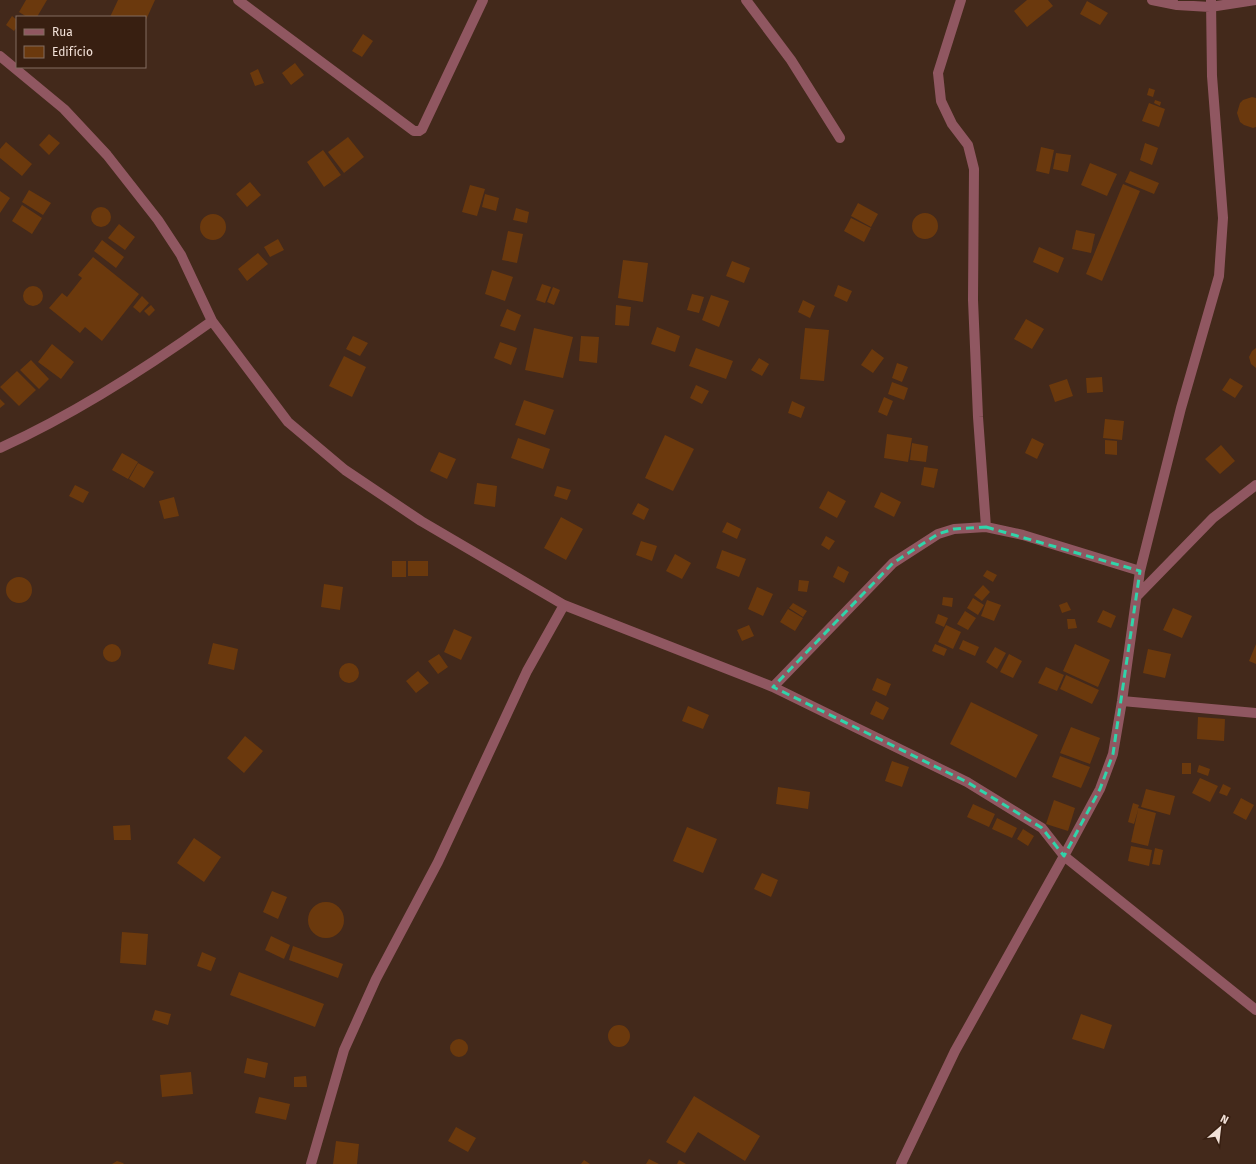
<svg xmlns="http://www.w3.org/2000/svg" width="1256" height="1164" viewBox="0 0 1256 1164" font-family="'Fira Sans',sans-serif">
	<rect width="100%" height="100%" fill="#43291b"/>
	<path fill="#6b390d" d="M26,0h21l-10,17h-10l-8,-5z
		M118,0h37l-10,22v-5h-35z
		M1027,0h21l5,6 -26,21 -13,-16z
		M1087,1l21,12 -8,12 -20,-11z
		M12,16l5,4v7l-3,4 -8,-6z
		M363,34l10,7 -11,16 -10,-6z
		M295,63l9,12 -13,10 -9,-12z
		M258,69l6,14 -9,3 -5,-13z
		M1149,88l6,2 -2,7 -6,-2z
		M1252,97l4,1v29l-3,1 -9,-3 -4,-3 -3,-9 3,-10 3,-3z
		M1155,100l6,2 -1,4 -6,-3z
		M1149,103l16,6 -6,18 -17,-6z
		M49,134l11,9 -11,12 -10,-10z
		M348,137l16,20 -20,16 -16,-21z
		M6,142l26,22 -10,12 -22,-18v-9z
		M1145,143l13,5 -6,17 -12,-5z
		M1041,147l13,3 -5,24 -13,-3z
		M323,150l18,25 -17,12 -17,-25z
		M1056,153l15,2 -3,17 -15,-3z
		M1090,163l27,11 -10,22 -26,-11z
		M1130,171l29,12 -5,11 -29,-12z
		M250,182l11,13 -14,12 -11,-13z
		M1123,184l17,7 -38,90 -16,-7z
		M470,185l15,4 -8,27 -15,-4z
		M29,190l22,13 -8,12 -21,-13z
		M0,191l10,7 -10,15z
		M485,194l14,4 -3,13 -14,-4z
		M858,203l20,11 -7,13 -20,-11z
		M22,205l20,13 -10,16 -20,-13z
		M91 217a10 10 0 1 1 20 0a10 10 0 1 1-20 0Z
		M516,208l13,4 -2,11 -14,-3z
		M912 226a13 13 0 1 1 26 0a13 13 0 1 1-26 0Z
		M200 227a13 13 0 1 1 26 0a13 13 0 1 1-26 0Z
		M851,218l20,10 -7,14 -20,-11z
		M119,224l16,13 -10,13 -17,-12z
		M1076,230l19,4 -4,19 -19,-4z
		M508,231l15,3 -6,29 -15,-3z
		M278,239l6,11 -14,7 -6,-10z
		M102,240l22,17 -8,11 -22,-17z
		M1039,247l25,11 -6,15 -25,-11z
		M258,253l10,11 -21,17 -9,-12z
		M93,257l46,37 -37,47 -17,-14 -5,6 -31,-25 13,-15 5,4 15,-19 -4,-3z
		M623,260l25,3 -5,39 -25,-4z
		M732,261l18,7 -6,15 -18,-7z
		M492,270l21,7 -8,24 -20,-7z
		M542,284l9,3 -6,16 -9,-3z
		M838,285l14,6 -5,11 -13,-6z
		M23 296a10 10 0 1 1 20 0a10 10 0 1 1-20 0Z
		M553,287l7,3 -6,15 -7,-3z
		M692,294l12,3 -5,16 -12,-3z
		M711,295l18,6 -10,26 -17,-7z
		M142,296l7,7 -9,10 -7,-6z
		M803,300l12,6 -5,12 -12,-6z
		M151,305l4,5 -6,6 -5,-5z
		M616,305l15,2 -2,19 -14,-1z
		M507,309l14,6 -6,16 -15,-5z
		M1026,319l18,10 -12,20 -18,-10z
		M657,327l23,9 -5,16 -24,-8z
		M534,328l39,9 -10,41 -38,-8z
		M805,328l24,2 -5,51 -24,-2z
		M353,336l15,7 -8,13 -14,-7z
		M581,336l18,1 -2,26 -18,-2z
		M500,342l17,6 -6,17 -17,-7z
		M52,344l22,18 -13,17 -23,-17z
		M696,348l37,13 -7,18 -37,-13z
		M1256,348v20l-5,-4 -2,-7 3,-6z
		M872,349l12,9 -11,15 -12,-8z
		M344,356l22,11 -14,30 -23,-11z
		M759,358l10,6 -7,12 -11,-6z
		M31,360l18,19 -10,10 -19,-19z
		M897,363l11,4 -6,15 -10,-4z
		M17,371l19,19 -17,16 -19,-19z
		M1102,377l1,15 -16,1 -1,-15z
		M1230,378l13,8 -8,12 -13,-8z
		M1067,379l6,17 -18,6 -6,-17z
		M892,382l16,6 -4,12 -16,-6z
		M696,385l13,6 -7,13 -12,-6z
		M884,397l9,4 -6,15 -9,-4z
		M0,399l5,5 -5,4z
		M524,400l30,10 -9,25 -30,-10z
		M792,401l13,6 -4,11 -13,-5z
		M1105,419l19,2 -2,19 -19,-2z
		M887,434l25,4 -4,24 -24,-4z
		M665,435l29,14 -21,42 -28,-13z
		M518,438l32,11 -7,20 -32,-11z
		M1032,438l12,6 -7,15 -12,-6z
		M1105,440l12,1v14l-12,-1z
		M912,443l16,3 -2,16 -16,-2z
		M1221,445l14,16 -15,13 -15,-15z
		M439,452l17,7 -9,20 -17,-8z
		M122,453l16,9 -10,17 -16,-9z
		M138,463l16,9 -10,16 -15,-9z
		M924,467l14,2 -4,19 -13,-3z
		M477,483l20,3 -2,21 -21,-3z
		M75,485l14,7 -6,11 -14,-7z
		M557,486l14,4 -4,10 -13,-4z
		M828,491l18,10 -9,17 -18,-10z
		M881,492l20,10 -7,15 -20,-10z
		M174,497l5,19 -15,3 -5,-18z
		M638,503l11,6 -5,11 -12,-6z
		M561,517l22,12 -17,31 -22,-12z
		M727,522l14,7 -4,10 -15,-7z
		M826,536l9,5 -6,9 -8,-5z
		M641,541l16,5 -5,15 -16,-6z
		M722,550l24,9 -7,18 -23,-9z
		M675,554l16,9 -9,16 -16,-8z
		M392,561h14v16h-14z
		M408,561h20v15h-20z
		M838,566l11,6 -5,11 -11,-6z
		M987,570l10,5 -4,7 -10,-6z
		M6 590a13 13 0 1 1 26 0a13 13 0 1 1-26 0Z
		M799,580l10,1 -2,11 -9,-1z
		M324,584l19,3 -3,23 -19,-3z
		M983,585l7,7 -8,9 -8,-6z
		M757,587l16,7 -10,22 -15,-7z
		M943,597l10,1 -1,9 -10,-2z
		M973,598l11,7 -6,10 -11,-7z
		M987,600l14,5 -7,16 -13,-5z
		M1067,602l4,8 -9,3 -3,-8z
		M793,603l14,8 -4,6 -14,-9z
		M1173,608l19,8 -10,22 -19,-8z
		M788,609l15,9 -8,13 -15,-9z
		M1103,610l13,6 -5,12 -14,-6z
		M965,611l11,7 -8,12 -11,-6z
		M938,614l10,4 -4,9 -9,-4z
		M1067,619h8l2,9 -9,1z
		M749,625l5,11 -12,5 -5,-11z
		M946,625l15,7 -8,17 -15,-7z
		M454,629l18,8 -11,23 -17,-8z
		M963,640l16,7 -4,9 -16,-7z
		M213,643l25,6 -4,21 -26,-6z
		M103 653a9 9 0 1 1 18 0a9 9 0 1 1-18 0Z
		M935,644l12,5 -3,7 -12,-5z
		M1075,644l35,16 -12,27 -35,-16z
		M1256,644v20l-7,-3z
		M995,647l11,6 -9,16 -11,-7z
		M1148,649l23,5 -6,24 -22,-5z
		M439,654l9,13 -10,7 -10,-13z
		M1009,654l13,7 -9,17 -13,-6z
		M339 673a10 10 0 1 1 20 0a10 10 0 1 1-20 0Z
		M1046,667l18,8 -7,16 -19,-8z
		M418,671l11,12 -13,10 -10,-12z
		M1066,675l33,15 -7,14 -32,-15z
		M877,678l14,6 -5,12 -14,-6z
		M876,701l13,7 -6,12 -13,-6z
		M971,702l67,33 -22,43 -66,-34z
		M688,706l21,9 -6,14 -21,-8z
		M1198,717l27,2 -1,22 -27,-2z
		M1071,727l29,11 -10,26 -30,-11z
		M245,736l18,15 -19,22 -17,-15z
		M1060,756l30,11 -9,21 -29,-11z
		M892,761l17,6 -7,20 -17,-6z
		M1182,763h9v11h-9z
		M1199,765l11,4 -2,7 -11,-4z
		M1200,778l18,8 -8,16 -18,-9z
		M1223,784l8,4 -4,8 -8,-3z
		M778,787l32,5 -2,17 -32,-5z
		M1146,789l29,7 -5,19 -29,-8z
		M1241,798l13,7 -8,15 -13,-7z
		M1054,800l21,8 -7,23 -22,-7z
		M1133,803l6,2 -1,3 18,5 -8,33 -17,-4 7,-32 -4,14 -6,-2z
		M973,804l22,10 -6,13 -22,-10z
		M997,818l20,10 -5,10 -20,-9z
		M130,825l1,15h-17l-1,-14z
		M687,827l30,12 -14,34 -30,-12z
		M1023,829l11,7 -6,10 -11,-7z
		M194,838l27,19 -17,25 -27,-19z
		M1131,846l21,4 -3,16 -21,-5z
		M1155,848l8,2 -3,15 -8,-1z
		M762,873l16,7 -7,17 -17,-8z
		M272,891l15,6 -9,22 -15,-7z
		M308 920a18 18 0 1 1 36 0a18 18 0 1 1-36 0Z
		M122,932l26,2 -2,31 -26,-2z
		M271,936l19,9 -6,14 -19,-9z
		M293,946l50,18 -5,14 -49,-18z
		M202,952l14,6 -5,13 -14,-5z
		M239,972l85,32 -9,23 -85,-32z
		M155,1010l16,4 -3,11 -16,-5z
		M1081,1014l31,11 -8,24 -32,-10z
		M608 1036a11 11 0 1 1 22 0a11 11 0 1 1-22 0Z
		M450 1048a9 9 0 1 1 18 0a9 9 0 1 1-18 0Z
		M247,1058l21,5 -3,15 -21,-5z
		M191,1072l2,22 -31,3 -2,-22z
		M306,1076l1,11h-13v-10z
		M694,1096l66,40 -15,25 -47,-29 -13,21 -19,-11z
		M259,1097l31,7 -4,16 -31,-7z
		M456,1127l20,11 -8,14 -20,-11z
		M336,1141l23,3 -2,20h-24z
		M649,1159l10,5h-13z
		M584,1160l6,4h-9z
		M679,1160l7,4h-9z
		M117,1161l6,2 1,1h-12z"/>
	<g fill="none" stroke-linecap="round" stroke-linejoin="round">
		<path stroke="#905761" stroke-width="10" d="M238,0l176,131h5l3,-2 61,-129
			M746,0l45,60 49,78
			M961,0l-23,73 3,28 11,23 16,21 6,24 -1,131 5,117 8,110
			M1152,0l25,5 33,2 46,-7
			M0,56l64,53 43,46 51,65 23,35 31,66 76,101 57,48 76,51 143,84 209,82 194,95 75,46 22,28 192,154
			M0,448c75,-34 145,-79 212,-127
			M1137,596l76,-78 43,-33
			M773,687l120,-124 45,-29 16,-5 32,-2 37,8 117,36
			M1122,701l134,12
			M311,1164l33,-114 32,-71 62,-117 89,-191 37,-66
			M901,1164l54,-113 109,-195 36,-67 13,-35 9,-53 18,-130 41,-163 38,-132 4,-58 -11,-142 -1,-76"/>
	</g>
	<path fill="none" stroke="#30d4aa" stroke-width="3" stroke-dasharray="8 5" stroke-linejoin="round" d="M986,527l154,44 -27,183 -13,35 -36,67 -22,-28 -75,-46 -194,-95 120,-124 45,-29 16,-5z"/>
	<rect x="16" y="16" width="130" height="52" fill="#381f11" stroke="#826d61"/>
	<rect x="24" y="29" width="20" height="6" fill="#905761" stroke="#826d61"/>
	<text x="52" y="36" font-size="12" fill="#f2e1d8">Rua</text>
	<rect x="24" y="46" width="20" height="12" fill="#6b390d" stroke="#826d61"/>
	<text x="52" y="56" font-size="12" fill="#f2e1d8">Edifício</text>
	<g transform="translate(1220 1128) rotate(28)" stroke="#381f11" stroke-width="3" paint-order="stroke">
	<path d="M0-3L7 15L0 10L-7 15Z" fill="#f2e1d8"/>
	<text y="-6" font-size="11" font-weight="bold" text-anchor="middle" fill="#f2e1d8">N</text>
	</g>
</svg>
